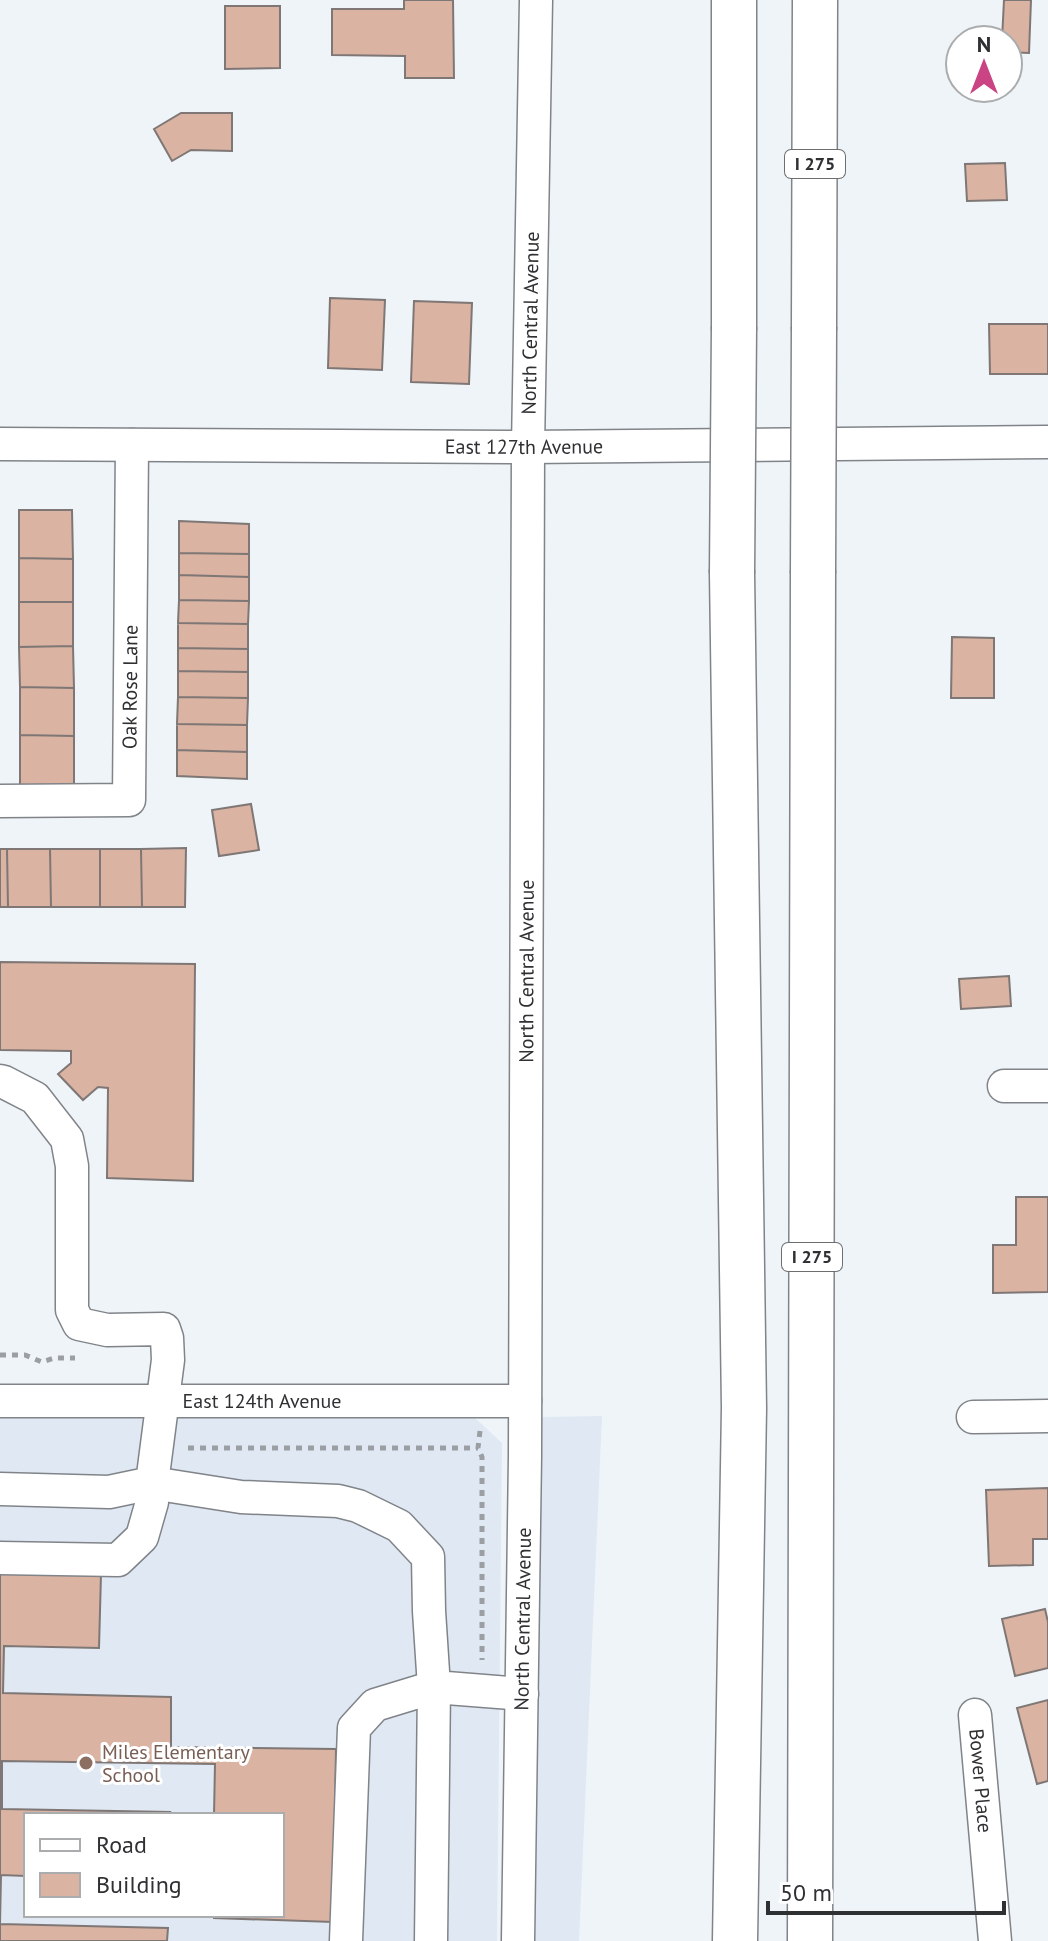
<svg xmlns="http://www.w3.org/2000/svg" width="1048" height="1941" viewBox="0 0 1048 1941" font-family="'PT Sans',sans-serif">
	<rect width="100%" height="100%" fill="#eff4f9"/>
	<path fill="#dfe8f3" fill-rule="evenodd" d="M0,1416l474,1 28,26 -5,498h-497zM26,1815h256v100h-256z
		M602,1416l-23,525h-45l7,-524z"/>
	<path fill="#dab3a2" stroke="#7e7775" stroke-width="2" d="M404,0h49l1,78h-49v-22l-73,-1v-46h72z
		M1004,0h27l-2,53 -21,-1v-12h-6z
		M225,6h55v62l-55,1z
		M181,113h51v38l-41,-1 -19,11 -18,-32z
		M1005,163l2,37 -40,1 -2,-37z
		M330,298l55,2 -3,70 -54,-2z
		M414,301l58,2 -3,81 -58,-2z
		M989,324h59v50h-58z
		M19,510h53l1,49 -54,-1z
		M179,521l70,3v30l-70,-1z
		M179,553l70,1v23l-70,-2z
		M19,558l54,1v43h-54z
		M179,575l70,2v24l-70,-1z
		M179,600l70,1 -1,23 -70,-1z
		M19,602h54v44l-54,1z
		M178,623l70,1v25l-70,-1z
		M952,637l42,1v60h-43z
		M73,646l1,42 -54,-1 -1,-40z
		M178,648l70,1v23l-70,-1z
		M178,671l70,1v26l-70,-1z
		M20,687l54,1v48l-54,-1z
		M178,697l70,1 -1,27 -70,-1z
		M177,724l70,1v27l-70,-2z
		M20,735l54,1v49h-54z
		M177,750l70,2v27l-70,-3z
		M251,804l8,46 -40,6 -7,-46z
		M186,848l-1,59h-43l-1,-58z
		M0,849h7l1,58h-8z
		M7,849h43l1,58h-43z
		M50,849h50v58h-49z
		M100,849h41l1,58h-42z
		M0,962l195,2 -2,217 -86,-3 1,-90 -10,-1 -15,13 -25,-26 13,-11v-12l-71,-1z
		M1009,976l2,30 -50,3 -2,-30z
		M1016,1197h32v95l-55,1v-48h23z
		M1048,1488v51h-15v26l-44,1 -3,-76z
		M0,1573l101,1 -2,74 -95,-2 -1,47 168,4v50l165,2 -3,173 -119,-4v-3h68v-100h-68l1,-51 -213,-3v48l168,3 -1,3h-143v61l-25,-1 -1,49 168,4 -1,13h-167z
		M1045,1609l3,13v46l-33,8 -13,-57z
		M1048,1700v81l-11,3 -20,-76z"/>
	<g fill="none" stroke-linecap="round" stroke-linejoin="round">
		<g stroke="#808489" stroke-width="35">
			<g id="minor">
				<path id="s1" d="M0,444l528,3 520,-5"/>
				<path id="s2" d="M0,801l129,-1 3,-355"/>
				<path d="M0,1081l4,1 31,16 32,41 5,27v144l7,14 28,6 57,-1 3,9 1,22 -16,123 -43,9 -109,-3"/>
				<path d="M1004,1086h44"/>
				<path id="s3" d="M0,1401h525"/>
				<path d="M973,1417l75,-1"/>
				<path d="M0,1558l118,2 24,-23 10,-35v-19l89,14 97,4 20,5 41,20 29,31 1,54 5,76 88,7"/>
				<path id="s4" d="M975,1715l20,226"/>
				<path d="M346,1941l8,-213 21,-23 59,-18 -3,254"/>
				<path id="s5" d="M518,1941l7,-485 3,-1009 8,-447"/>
			</g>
		</g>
		<g stroke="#808489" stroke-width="47">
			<path id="highway" d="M734,0v327
				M814,327l1,-327
				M732,573l12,835 -9,533
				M810,1941l3,-1368"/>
		</g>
		<path stroke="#9b9fa3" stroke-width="5" stroke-dasharray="6 6" stroke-linecap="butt" d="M0,1355h25l17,7 12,-4h21
			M480,1431l-2,17 4,9v203
			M188,1448h290"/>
		<use href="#minor" stroke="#fff" stroke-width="32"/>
		<use href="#highway" stroke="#fff" stroke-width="44"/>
		<g stroke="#808489" stroke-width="47" stroke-linecap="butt">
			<path id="highway-bridge" d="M732,573l2,-246
				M813,573l1,-246"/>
		</g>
		<use href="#highway-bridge" stroke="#fff" stroke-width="44"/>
	</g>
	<circle fill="#8d6e63" stroke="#fff" stroke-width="3" cx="86" cy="1763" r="8"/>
	<g text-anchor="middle" stroke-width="6" stroke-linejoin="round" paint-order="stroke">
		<g fill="#fff" stroke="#6d6e70" stroke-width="2">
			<rect x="785" y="150" width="60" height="28" rx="6"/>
			<rect x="782" y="1243" width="60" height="28" rx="6"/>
		</g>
		<g font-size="18" font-weight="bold" fill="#2e3032">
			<text x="815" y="170">I 275</text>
			<text x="812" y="1263">I 275</text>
		</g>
		<g font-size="20" fill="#2e3032" stroke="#fff">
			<text dy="7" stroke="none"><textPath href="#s5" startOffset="1618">North Central Avenue</textPath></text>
			<text dy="7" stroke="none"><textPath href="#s1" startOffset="524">East 127th Avenue</textPath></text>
			<text dy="7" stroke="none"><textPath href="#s2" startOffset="242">Oak Rose Lane</textPath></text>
			<text dy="7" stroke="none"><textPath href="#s5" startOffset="970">North Central Avenue</textPath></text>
			<text dy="7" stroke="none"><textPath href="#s3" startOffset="262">East 124th Avenue</textPath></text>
			<text dy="7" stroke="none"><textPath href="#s5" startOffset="322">North Central Avenue</textPath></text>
			<text dy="7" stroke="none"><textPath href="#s4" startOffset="66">Bower Place</textPath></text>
		</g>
		<g font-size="20" fill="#785e54" stroke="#fff" text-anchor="start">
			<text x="102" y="1759">Miles Elementary<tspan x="102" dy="23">School</tspan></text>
		</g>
	</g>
	<rect x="24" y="1813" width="260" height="104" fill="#ffffff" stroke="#abacad" stroke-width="2"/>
	<rect x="40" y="1839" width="40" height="12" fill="#ffffff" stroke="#abacad" stroke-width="2"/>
	<text x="96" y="1853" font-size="24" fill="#2e3032">Road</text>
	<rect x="40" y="1873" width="40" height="24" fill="#dab3a2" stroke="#abacad" stroke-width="2"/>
	<text x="96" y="1893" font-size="24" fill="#2e3032">Building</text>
	<g transform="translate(984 64)"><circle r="38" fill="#ffffff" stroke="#abacad" stroke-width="2"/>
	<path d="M0-6L14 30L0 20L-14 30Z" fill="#ca4382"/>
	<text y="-12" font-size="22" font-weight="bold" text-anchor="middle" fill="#2e3032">N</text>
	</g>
	<path d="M768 1901v12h236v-12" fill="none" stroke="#2e3032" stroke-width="4"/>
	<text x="780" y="1901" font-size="24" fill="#2e3032" stroke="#ffffff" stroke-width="6" paint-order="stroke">50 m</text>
</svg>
